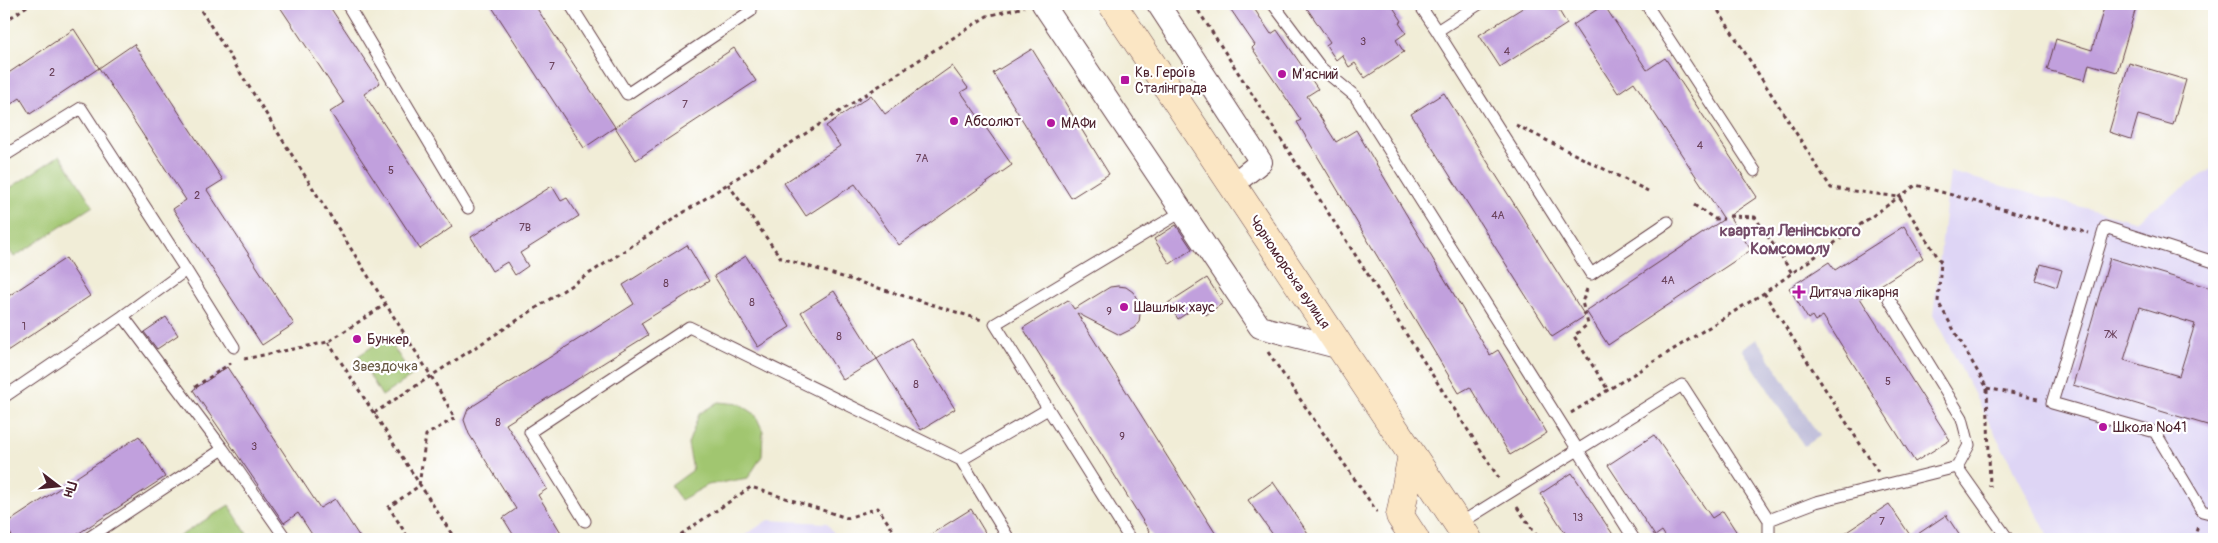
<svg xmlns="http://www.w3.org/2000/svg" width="2218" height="543" viewBox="0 0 2218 543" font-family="Pangolin,sans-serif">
	<rect width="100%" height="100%" fill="#fff"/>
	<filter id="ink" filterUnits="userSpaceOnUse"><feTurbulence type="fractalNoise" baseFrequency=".02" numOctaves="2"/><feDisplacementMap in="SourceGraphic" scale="10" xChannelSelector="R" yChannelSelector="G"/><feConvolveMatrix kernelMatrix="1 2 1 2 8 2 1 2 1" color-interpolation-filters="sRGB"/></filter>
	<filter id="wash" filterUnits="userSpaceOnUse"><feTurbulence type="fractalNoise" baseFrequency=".0096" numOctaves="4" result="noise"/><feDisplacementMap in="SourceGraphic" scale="20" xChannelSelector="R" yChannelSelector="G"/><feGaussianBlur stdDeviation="1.12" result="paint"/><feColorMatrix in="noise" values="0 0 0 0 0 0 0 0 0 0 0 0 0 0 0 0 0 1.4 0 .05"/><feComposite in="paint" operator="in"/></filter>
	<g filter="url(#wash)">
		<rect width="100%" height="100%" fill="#f1edd7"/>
		<path fill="#ded5f5" d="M2214,167v372h-164l-117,-224 17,-143 184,49z
			M768,520l59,3 11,16h-99z"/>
		<path fill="#c3c1db" d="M1757,339l62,97 -15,10 -62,-97z"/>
		<path fill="#a1c670" stroke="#76724e" d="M60,155l33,51 -79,51 -10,-15v-50z
			M387,337l25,39 -30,20 -24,-40z
			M718,402l22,2 15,10 8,17 -1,25 -14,22 -40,7 -27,15 -10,-14 22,-16 -5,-26 11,-30z
			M229,505l21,34h-75z"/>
		<g id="blocks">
			<path fill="#c1a0dd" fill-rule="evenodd" d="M278,4h50l52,79 -16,11 88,133 -32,22 -90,-137 14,-9z
				M490,4h44l81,123 -31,21z
				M1227,4h24l20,30 6,-4 41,59 -11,7 29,46 20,-12 134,225 8,-5 49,83 -37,22 -40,-68 -11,6 -162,-271 4,-2 -49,-72 3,-3z
				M1304,4h87l11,17 -3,2 7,10 -10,7 8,12 -39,26 -10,-15 -6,4 -7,-12 -6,5 -10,-15 4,-3z
				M1529,4h26l12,20 -67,43 -21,-32z
				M2105,4h32l-20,68 -28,-8 -4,16 -38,-10 9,-31 36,11z
				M1604,5l43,65 18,-12 92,139 -28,19 22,34 -143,95 -22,-34 138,-92 -90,-137 -16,11 -45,-68z
				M74,29l25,39 -69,46 -10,-16 -16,11v-33z
				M134,44l89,136 -16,10 87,134 -32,21 -89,-136 13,-9 -87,-132z
				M734,48l22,33 -120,79 -21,-33z
				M1032,49l77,125 -38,24 -78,-125z
				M2129,63l57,17 -13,45 -35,-10 -7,24 -22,-7z
				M952,66l16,22 -7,4 51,73 -113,80 -44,-61 -49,32 -22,-33 56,-37 -14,-20 45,-31 14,19z
				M1444,93l141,223 -33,21 -141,-223z
				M552,186l9,15 6,-3 12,18 -59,37 8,13 -13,9 -8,-13 -15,9 -21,-34z
				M1176,225l16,24 -22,15 -16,-25z
				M1904,226l19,32 -63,40 90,142 -35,22 -92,-146 -8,5 -3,-5 -4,3 -19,-31 40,-26 6,8z
				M687,245l22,36 -68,42 7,12 -142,89 41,65 -9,6 27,44h-49l-13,-21 13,-9 -47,-75 -5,-14 4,-11 166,-105 -11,-19z
				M746,256l44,71 -32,20 -44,-71z
				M66,258l24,38 -86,57v-54z
				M2110,258l104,31v91l-4,15 4,1v31l-141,-42zM2140,307l55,17 -16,52 -55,-16z
				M2041,264l21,6 -5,17 -21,-7z
				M1207,278l16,25 -17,12 -7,-10 -21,14 -10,-16z
				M1118,286l8,1 7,5 8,14 -2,16 -5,6 -14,7 -43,-22 142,226h-65l-131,-211 45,-28 6,9 36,-22z
				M834,291l43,68 -34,21 -42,-68z
				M166,317l12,18 -21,14 -13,-17z
				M911,338l44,71 -34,21 -44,-71z
				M227,367l93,141 15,-9 26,40h-46l-17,-26 -14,10 -91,-133z
				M1654,435l58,83 11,-7 18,28h-74l-5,-8 -7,5 -47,-71z
				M139,436l26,41 -95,62h-56l-10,-14z
				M1572,473l44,66h-47l-29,-45z
				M1273,482l39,57h-36l-28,-39z
				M1889,504l23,34 34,-23 16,24h-126z
				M971,509l18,30h-66z"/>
		</g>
	</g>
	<g filter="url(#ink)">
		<use href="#blocks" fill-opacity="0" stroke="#633e45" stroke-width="1"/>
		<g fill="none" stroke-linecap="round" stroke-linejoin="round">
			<g stroke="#633e45" stroke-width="13">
				<path id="lane" d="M347,4l121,204
					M570,4l57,90 124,-83 -4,-7
					M1273,4l48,64 34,28 279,443
					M1419,4l18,27
					M1479,4l-42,27 154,243 77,-52
					M1646,4l109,167
					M4,156l77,-48 105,162 -63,46 100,133 63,90
					M2214,262l-109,-35 -53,176 103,29 47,79 12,3
					M186,270l48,77
					M4,397l119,-81
					M1957,467l51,72
					M1769,520l47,-18 141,-35 12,-22 -7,-27 -73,-119
					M585,521l-55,-89 159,-105 272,133
					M1459,524l223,-139 87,135v19
					M87,539l136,-90
					M1009,539l-48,-79 87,-51
					M1130,539l-135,-215 188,-113"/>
			</g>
			<g stroke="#633e45" stroke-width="24">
				<path id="street" d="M1043,4l217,323 81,21
					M1158,4l103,158 -29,23"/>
			</g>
			<g stroke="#633e45" stroke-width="29">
				<path id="secondary" d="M1112,4l356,535
					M1412,455l-12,61 15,23"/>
			</g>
			<path stroke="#633e45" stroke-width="3" stroke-dasharray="4 4" stroke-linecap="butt" d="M197,4l234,372 24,42 -29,17 -7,51 -30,21 20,32
				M1194,4l306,476
				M1714,4l117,184 68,9 42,65 -3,40 49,86 3,99
				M4,22l26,-18
				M1516,125l132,66
				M728,184l53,74 201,62
				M1694,205l21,14h9
				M1729,216l26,1 37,56
				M1587,289l-5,13 6,22 -14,12 34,54
				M1764,293l114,179
				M328,342l127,197
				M1268,352l109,160
				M244,359l84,-17 58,-38
				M195,387l36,-24
				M1987,388l51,11
				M374,413l613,-397 37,-9
				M1571,413l193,-120 152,-108 173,48
				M1517,507l22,32
				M674,539l77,-52 96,31 31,-10 21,31
				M2194,539l4,-13"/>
			<use href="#lane" stroke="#fff" stroke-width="11"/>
			<use href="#street" stroke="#fff" stroke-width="22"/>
			<use href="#secondary" stroke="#fbe6c4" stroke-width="28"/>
		</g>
	</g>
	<g fill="#b5179e" stroke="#fff" stroke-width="2">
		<circle cx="1282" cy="74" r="5"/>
		<rect x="1120" y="75" width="10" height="10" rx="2.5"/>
		<circle cx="954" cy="121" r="5"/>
		<circle cx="1051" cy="123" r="5"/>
		<path d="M1796.5 284.5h5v5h5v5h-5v5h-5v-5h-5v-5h5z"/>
		<circle cx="1124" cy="307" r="5"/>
		<circle cx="357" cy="339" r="5"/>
		<circle cx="2103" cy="427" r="5"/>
	</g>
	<g text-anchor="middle" stroke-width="4.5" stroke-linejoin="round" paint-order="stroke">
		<g font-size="11" fill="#683f58">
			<text x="1363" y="45">3</text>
			<text x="1507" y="55">4</text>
			<text x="552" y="70">7</text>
			<text x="52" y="76">2</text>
			<text x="685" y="108">7</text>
			<text x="1700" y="149">4</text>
			<text x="922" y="162">7А</text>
			<text x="391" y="174">5</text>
			<text x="197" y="199">2</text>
			<text x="1498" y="219">4А</text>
			<text x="525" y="231">7В</text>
			<text x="1668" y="284">4А</text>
			<text x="666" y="287">8</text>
			<text x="752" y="306">8</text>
			<text x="1109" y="315">9</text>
			<text x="24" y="330">1</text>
			<text x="2110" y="338">7Ж</text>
			<text x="839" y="340">8</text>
			<text x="1888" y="385">5</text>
			<text x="916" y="388">8</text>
			<text x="498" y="426">8</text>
			<text x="1122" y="440">9</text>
			<text x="254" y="450">3</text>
			<text x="1578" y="521">13</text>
			<text x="1882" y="525">7</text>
		</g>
		<g font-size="14" fill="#4a1f2b" stroke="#fff" text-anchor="start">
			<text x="1135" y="77">Кв. Героїв<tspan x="1135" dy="16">Сталінграда</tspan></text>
			<text x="1292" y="79">М'ясний</text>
			<text x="964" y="126">Абсолют</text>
			<text x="1061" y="128">МАФи</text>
			<text x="1810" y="297">Дитяча лікарня</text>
			<text x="1134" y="312">Шашлык хаус</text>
			<text x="367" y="344">Бункер</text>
			<text x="2113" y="432">Школа №41</text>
		</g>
		<g font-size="14" fill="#4a1f2b" stroke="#fff">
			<text transform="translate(1290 272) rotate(56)" y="5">Чорноморська вулиця</text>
		</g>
		<g font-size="14" fill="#685943" stroke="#fff">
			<text x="385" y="371">Звездочка</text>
		</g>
		<g font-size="16" font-weight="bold" fill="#744c69" stroke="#fff">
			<text x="1790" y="236">квартал Ленінського<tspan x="1790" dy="18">Комсомолу</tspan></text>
		</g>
	</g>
	<rect width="2218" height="543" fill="none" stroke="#fff" stroke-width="20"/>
	<g transform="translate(58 486) rotate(106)" stroke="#ffffff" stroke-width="4" paint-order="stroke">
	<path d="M0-4L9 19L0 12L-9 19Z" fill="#4a1f2b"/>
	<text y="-8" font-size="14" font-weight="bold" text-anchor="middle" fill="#4a1f2b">Пн</text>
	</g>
</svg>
